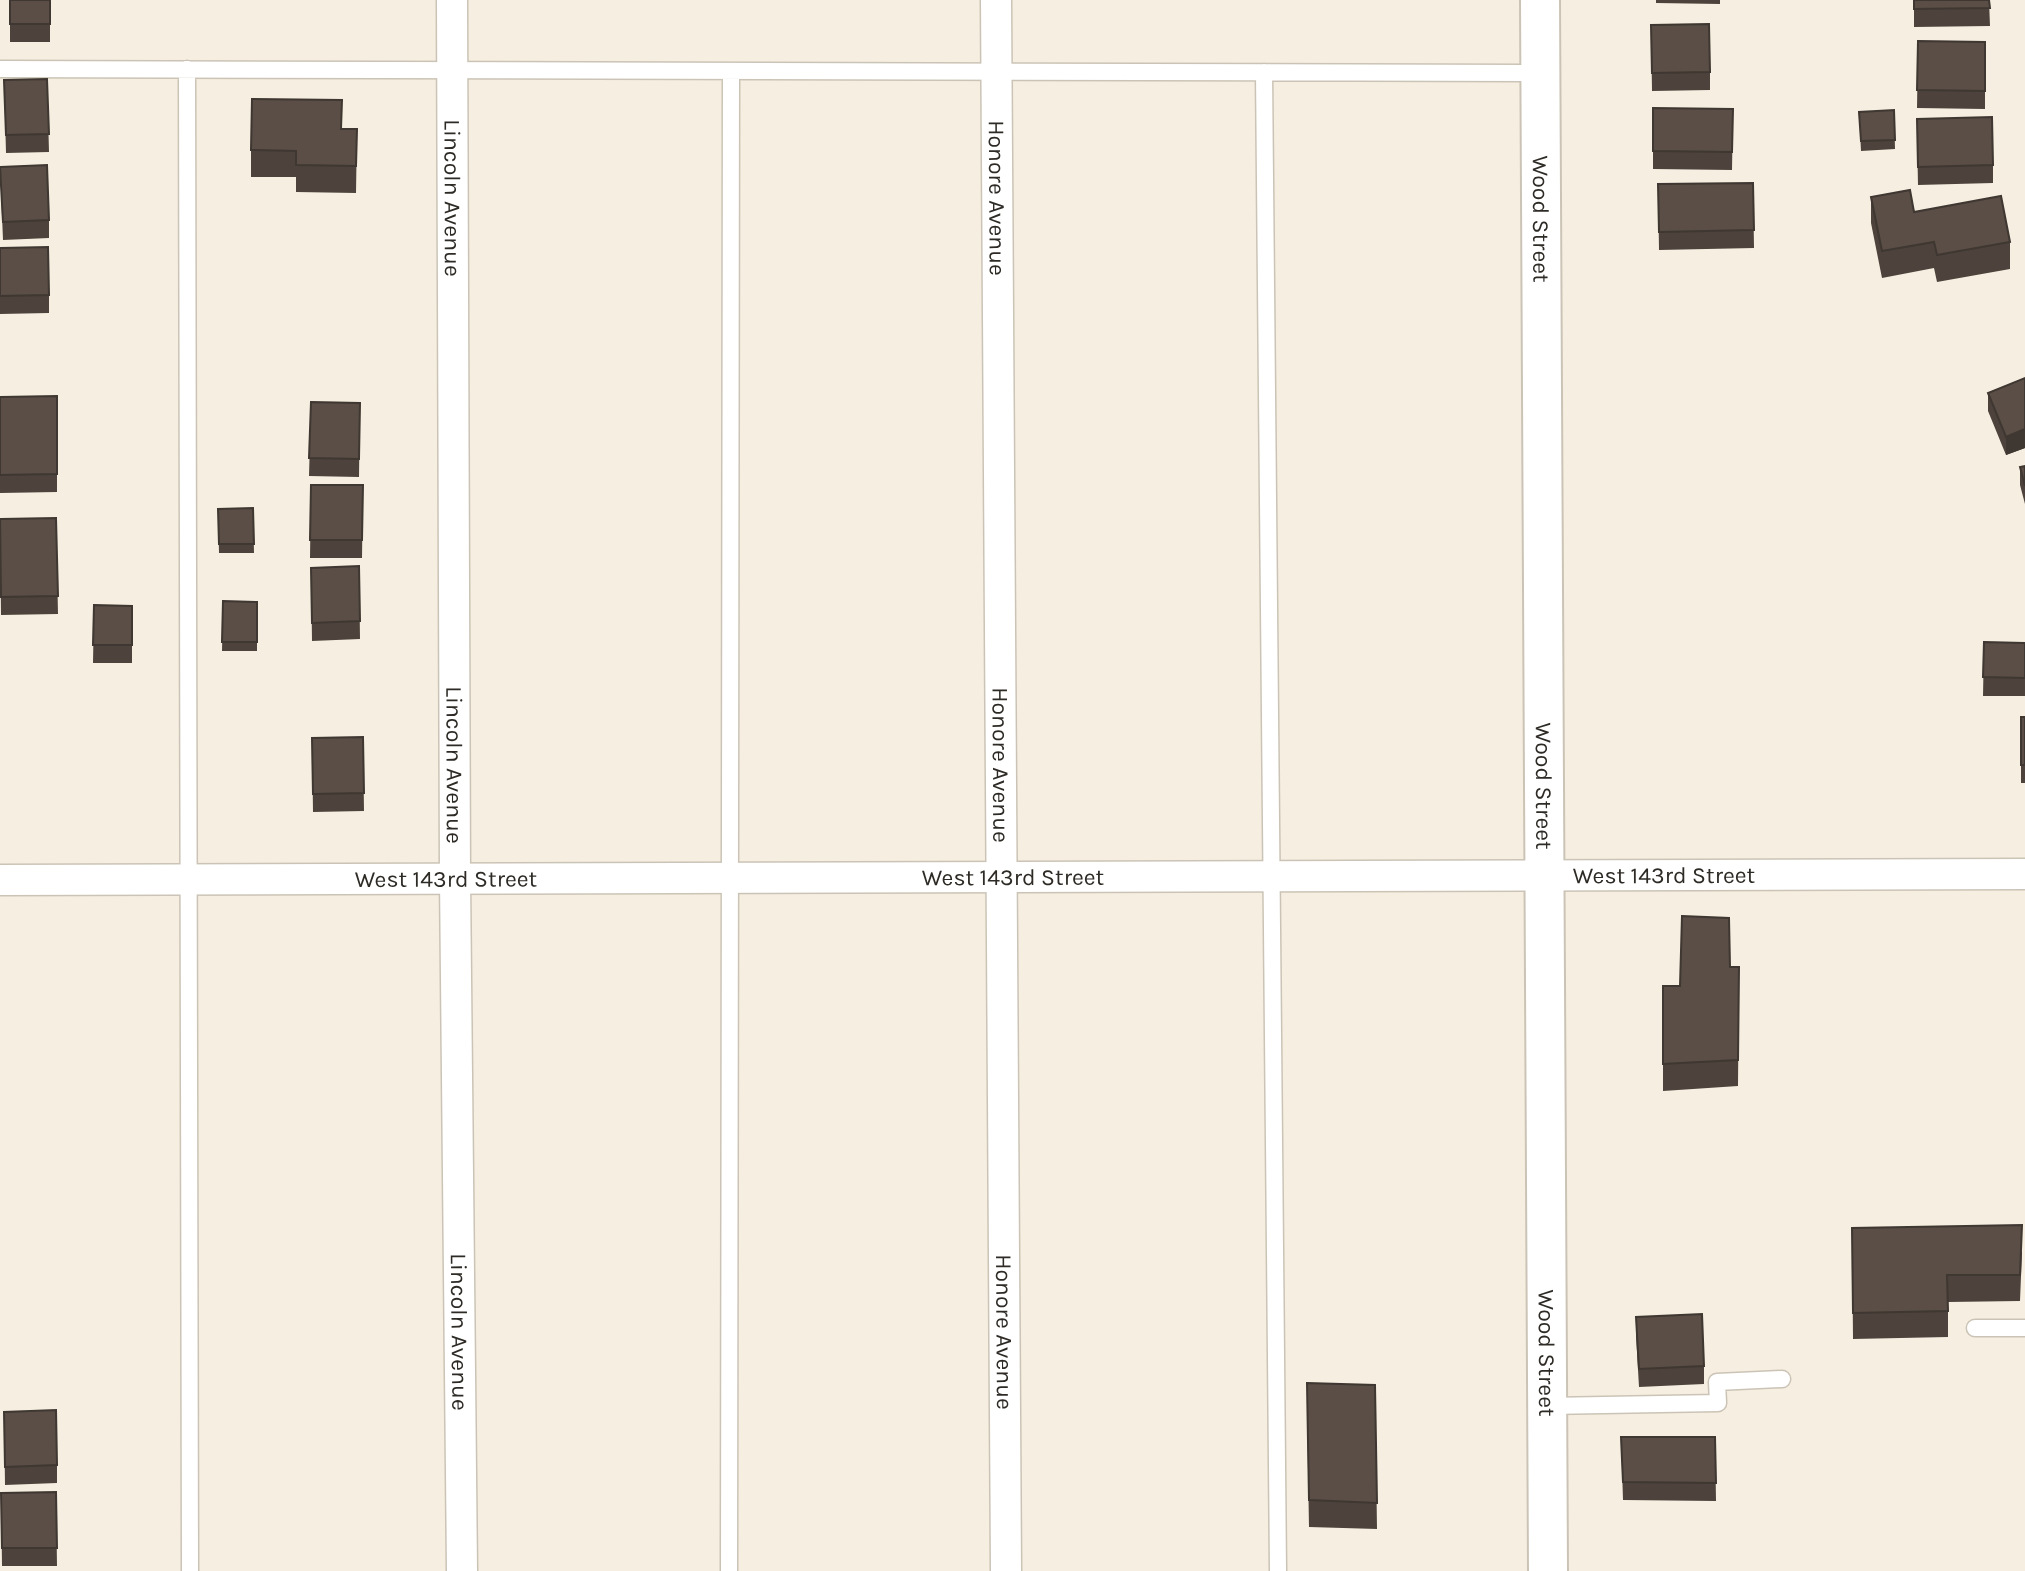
<svg xmlns="http://www.w3.org/2000/svg" width="2025" height="1571" viewBox="0 0 2025 1571" font-family="Karla,sans-serif">
	<rect width="100%" height="100%" fill="#f6efe1"/>
	<g fill="none" stroke-linecap="round" stroke-linejoin="round">
		<g stroke="#cbc4b6" stroke-width="19">
			<path id="lane" d="M0,69l1540,4
				M187,69l3,1502
				M1264,72l14,1499
				M1975,1328h50
				M1547,1406l171,-3 -1,-21 65,-3
				M729,1571l2,-1500"/>
		</g>
		<g stroke="#cbc4b6" stroke-width="33">
			<g id="street">
				<path id="s1" d="M452,0l3,878 7,693"/>
				<path id="s2" d="M996,0l10,1571"/>
				<path id="s3" d="M0,880l2025,-6"/>
			</g>
		</g>
		<g stroke="#cbc4b6" stroke-width="42">
			<g id="secondary">
				<path id="s4" d="M1540,0l8,1571"/>
			</g>
		</g>
		<use href="#lane" stroke="#fff" stroke-width="16"/>
		<use href="#street" stroke="#fff" stroke-width="30"/>
		<use href="#secondary" stroke="#fff" stroke-width="38"/>
	</g>
	<path fill="#4d433c" d="M10,0h40v42h-40z
		M1656,0h64v4l-64,-1z
		M1914,0h75l1,26 -76,1z
		M1651,25l59,47v18l-58,1z
		M1918,41l67,1v67l-68,-1z
		M47,79l2,73 -43,1 -2,-73z
		M1653,108l80,1 -1,61 -79,-1z
		M1894,110l1,39 -34,2 -2,-39z
		M342,129h15l-1,64 -60,-1v-15h-45v-27z
		M1917,137l76,28v18l-75,2z
		M0,167l49,53v18l-46,2z
		M1753,183l1,65 -95,2 -1,-66z
		M1871,197l43,15 96,30v27l-73,13 -3,-14 -52,10 -11,-55z
		M0,248l49,47v18l-49,1z
		M2025,378v70l-19,7 -18,-44v-18z
		M57,396v96l-57,1v-96z
		M311,402l49,1 -1,74 -50,-1z
		M2025,466v38l-5,-19v-18z
		M311,485h52l-1,73h-52z
		M253,508l1,45h-35l-1,-44z
		M56,518l2,96 -57,1 -1,-96z
		M359,566l1,73 -48,2 -1,-73z
		M223,601l34,1v49h-35z
		M94,605l38,1v57h-39z
		M1984,642l41,1v53h-42z
		M2021,717h4v66h-4z
		M363,737l1,74 -51,1 -1,-74z
		M1730,967h9l-1,119 -75,5v-105h17z
		M1852,1228l170,24 -2,49 -72,1v35l-95,2z
		M1636,1317l68,49v18l-65,3 -3,-52z
		M1375,1385l2,144 -68,-2 -2,-117z
		M4,1412l53,53v18l-52,2z
		M1621,1437h94l1,64 -93,-1z
		M56,1492l1,74h-55l-1,-73z"/>
	<path fill="#3f3731" d="M2025,429v19l-19,7v-18z"/>
	<path fill="#5a4e46" stroke="#3f3731" stroke-width="2" d="M10,0h40v24h-40z
		M1914,0h75l1,8 -76,1z
		M1709,24l1,48 -58,1 -1,-48z
		M1918,41l67,1v49l-68,-1z
		M47,79l2,55 -43,1 -2,-55z
		M252,99l90,1 -1,29h16l-1,37 -60,-1v-14l-45,-1z
		M1653,108l80,1 -1,43 -79,-1z
		M1894,110l1,30 -34,1 -2,-29z
		M1992,117l1,48 -75,2 -1,-48z
		M47,165l2,55 -46,2 -3,-55z
		M1753,183l1,47 -95,2 -1,-48z
		M1910,190l4,22 87,-16 9,46 -73,13 -3,-13 -52,9 -11,-54z
		M48,247l1,48 -49,1v-48z
		M2025,378v51l-19,8 -18,-44z
		M57,396v78l-57,1v-78z
		M311,402l49,1 -1,56 -50,-1z
		M2025,466v20l-5,-19z
		M311,485h52l-1,55h-52z
		M253,508l1,36h-35l-1,-35z
		M56,518l2,78 -57,1 -1,-78z
		M359,566l1,55 -48,2 -1,-55z
		M223,601l34,1v40h-35z
		M94,605l38,1v39h-39z
		M1984,642l41,1v35l-42,-1z
		M2021,717h4v48h-4z
		M363,737l1,56 -51,1 -1,-56z
		M1682,916l47,2 1,49h9l-1,93 -75,4v-78h17z
		M2022,1225l-2,50h-73l1,36 -95,2 -1,-85z
		M1702,1314l2,52 -65,3 -3,-52z
		M1307,1383l68,2 2,118 -68,-3z
		M56,1410l1,55 -52,2 -1,-55z
		M1621,1437h94l1,46 -93,-1z
		M56,1492l1,56h-55l-1,-55z"/>
	<g text-anchor="middle" stroke-width="7" stroke-linejoin="round" paint-order="stroke">
		<g font-size="23" fill="#2e2b26" stroke="#f6efe1">
			<text dy="8" stroke="none"><textPath href="#s1" startOffset="198">Lincoln Avenue</textPath></text>
			<text dy="8" stroke="none"><textPath href="#s2" startOffset="198">Honore Avenue</textPath></text>
			<text dy="8" stroke="none"><textPath href="#s4" startOffset="219">Wood Street</textPath></text>
			<text dy="8" stroke="none"><textPath href="#s1" startOffset="765">Lincoln Avenue</textPath></text>
			<text dy="8" stroke="none"><textPath href="#s2" startOffset="765">Honore Avenue</textPath></text>
			<text dy="8" stroke="none"><textPath href="#s4" startOffset="786">Wood Street</textPath></text>
			<text dy="8" stroke="none"><textPath href="#s3" startOffset="1664">West 143rd Street</textPath></text>
			<text dy="8" stroke="none"><textPath href="#s3" startOffset="1013">West 143rd Street</textPath></text>
			<text dy="8" stroke="none"><textPath href="#s3" startOffset="446">West 143rd Street</textPath></text>
			<text dy="8" stroke="none"><textPath href="#s1" startOffset="1332">Lincoln Avenue</textPath></text>
			<text dy="8" stroke="none"><textPath href="#s2" startOffset="1332">Honore Avenue</textPath></text>
			<text dy="8" stroke="none"><textPath href="#s4" startOffset="1353">Wood Street</textPath></text>
		</g>
	</g>
</svg>
